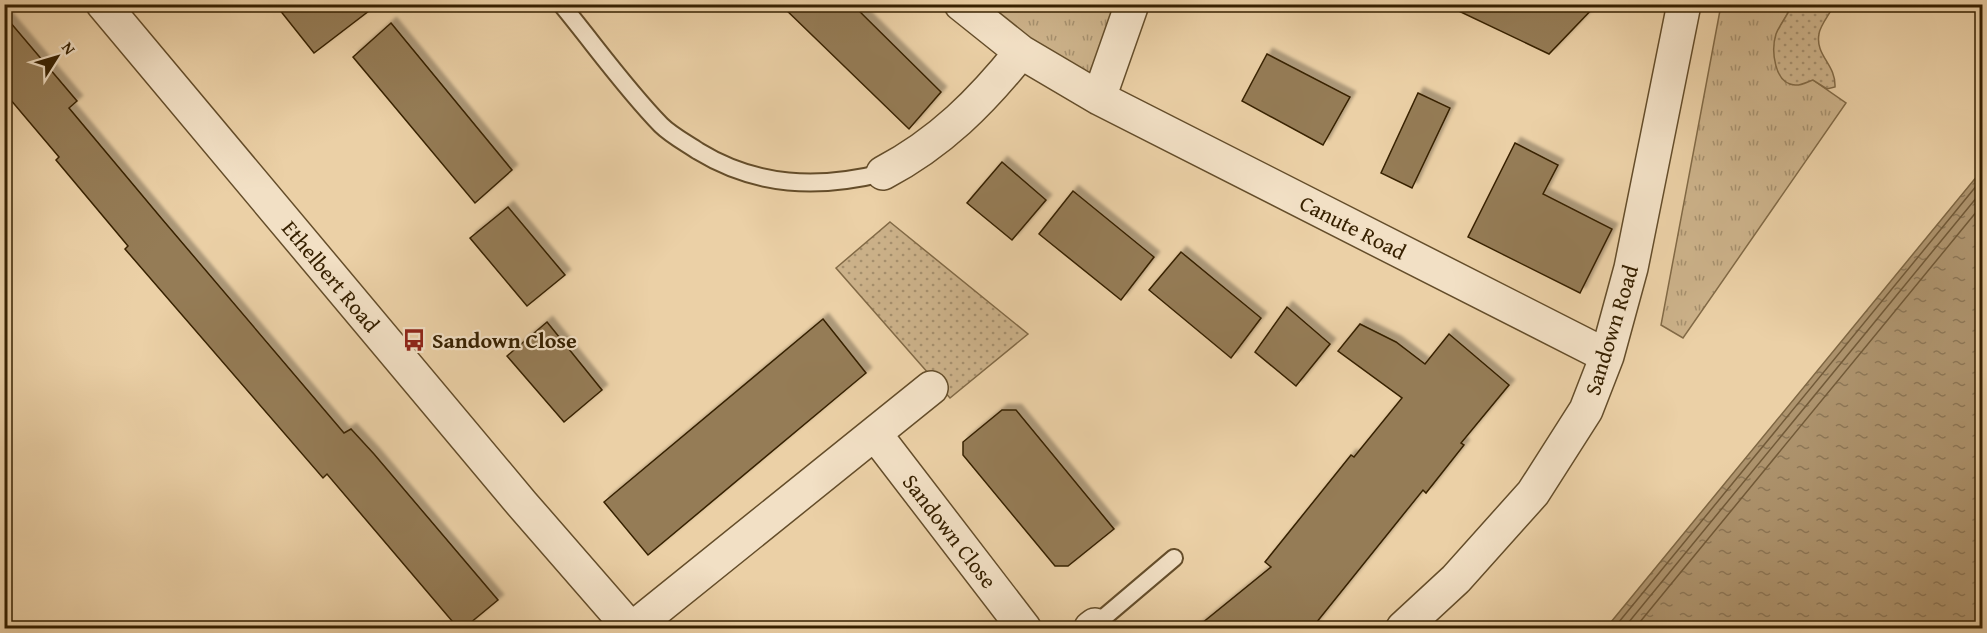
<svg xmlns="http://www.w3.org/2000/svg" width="1987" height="633" viewBox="0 0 1987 633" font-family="'Gentium Book Plus',serif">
	<defs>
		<pattern id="grass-tufts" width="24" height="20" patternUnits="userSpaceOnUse" patternTransform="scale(1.5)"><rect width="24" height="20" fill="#ccb28a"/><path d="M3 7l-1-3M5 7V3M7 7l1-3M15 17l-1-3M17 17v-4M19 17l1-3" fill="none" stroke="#a6906e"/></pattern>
		<pattern id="park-dots" width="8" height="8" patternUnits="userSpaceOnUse" patternTransform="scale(1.5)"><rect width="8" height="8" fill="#ccb28a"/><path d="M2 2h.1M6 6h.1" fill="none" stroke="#a6906e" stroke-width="1.8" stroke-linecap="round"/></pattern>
		<pattern id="water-ripples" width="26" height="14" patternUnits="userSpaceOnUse" patternTransform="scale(1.5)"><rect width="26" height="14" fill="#ae946e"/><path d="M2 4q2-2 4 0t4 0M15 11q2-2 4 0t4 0" fill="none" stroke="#8e7858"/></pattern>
		<filter id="shadow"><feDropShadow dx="5.5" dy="-5.5" stdDeviation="1.5" flood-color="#0004"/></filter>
	</defs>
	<rect width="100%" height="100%" fill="#ebd0a6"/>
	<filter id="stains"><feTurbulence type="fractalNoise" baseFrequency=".00333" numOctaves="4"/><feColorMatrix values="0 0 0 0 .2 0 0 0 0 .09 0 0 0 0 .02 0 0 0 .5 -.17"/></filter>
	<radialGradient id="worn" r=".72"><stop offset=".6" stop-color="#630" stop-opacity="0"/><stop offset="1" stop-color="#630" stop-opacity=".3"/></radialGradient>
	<path fill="url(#grass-tufts)" stroke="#826a46" stroke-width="1.5" d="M961,5h171l-33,93z
		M1721,5h71l-15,28 36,47 33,23 -163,235 -22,-13z"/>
	<path fill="url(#park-dots)" stroke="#826a46" stroke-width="1.5" d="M1792,5h42c-4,9 -14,20 -15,29 -4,22 17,30 16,53l-8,2 -14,-9c-6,2 -13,6 -18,5 -21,-1 -24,-35 -19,-51 4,-10 12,-19 16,-29z
		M890,222l138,112 -78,64 -114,-130z"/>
	<path fill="url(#water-ripples)" stroke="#7e6642" stroke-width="1.5" d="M1982,170v458h-376l19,-23z"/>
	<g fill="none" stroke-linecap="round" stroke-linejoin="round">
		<path stroke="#725a38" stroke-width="1.5" d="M1614,628l368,-449
			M1624,628l358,-437
			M1635,628l347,-423"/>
	</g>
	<path fill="#957c57" stroke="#372101" stroke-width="1.5" filter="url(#shadow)" d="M275,4h103l-64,49z
		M780,4h72l89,88 -32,37z
		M1444,4h153l-48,50z
		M4,15l73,86 -8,7 93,111 182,214 7,-4 23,25 124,146 -34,28h-6l-131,-154 -4,4 -198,-229 3,-3 -72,-86 3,-3 -55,-65z
		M391,23l121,147 -37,33 -122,-146z
		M1267,54l83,43 -27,48 -81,-44z
		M1418,93l32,15 -38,80 -31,-15z
		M1515,143l43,22 -15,29 69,35 -32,64 -112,-56z
		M1002,162l44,38 -34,40 -45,-37z
		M1073,191l81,66 -33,43 -82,-66z
		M508,207l57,68 -38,31 -57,-68z
		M1181,252l80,66 -30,40 -82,-68z
		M1287,307l43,37 -34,42 -41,-34z
		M823,319l43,54 -218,182 -44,-53z
		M547,322l55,68 -38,32 -57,-66z
		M1360,324l36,18 29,22 24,-30 60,51 -48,58 3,2 -38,48 -3,-3 -111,138h-116l75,-61 -6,-5 86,-107 3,2 48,-59 -64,-47z
		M1002,410h14l98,119 -46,37h-13l-92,-111v-13z"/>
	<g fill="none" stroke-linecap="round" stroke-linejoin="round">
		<g stroke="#644d2a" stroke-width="20">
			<path id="lane" d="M561,4c33,40 64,84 100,121 10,10 25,18 37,26 59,36 120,38 185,22
				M1095,625l79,-67"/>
		</g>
		<g stroke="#644d2a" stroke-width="36">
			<path id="street" d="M103,4l419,500 108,124
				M961,4l60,48 78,46 508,258
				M1099,98l33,-94
				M883,173c57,-30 98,-71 138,-121
				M875,434l149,194
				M633,628l298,-240
				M1091,628l4,-3
				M1403,628l53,-49 77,-86 53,-83 21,-54 24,-88 53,-264"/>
		</g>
		<use href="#lane" stroke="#f2e0c5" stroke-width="16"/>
		<use href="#street" stroke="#f2e0c5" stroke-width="33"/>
	</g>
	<defs>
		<g id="bus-bare" transform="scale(1.8)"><path d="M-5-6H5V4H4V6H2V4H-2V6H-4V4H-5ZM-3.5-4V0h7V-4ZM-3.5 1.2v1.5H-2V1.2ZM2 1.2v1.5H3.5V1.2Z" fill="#8f2418" stroke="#f2e0c5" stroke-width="2.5" paint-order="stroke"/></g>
	</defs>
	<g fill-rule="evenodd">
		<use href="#bus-bare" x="414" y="340"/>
	</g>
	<g text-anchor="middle" stroke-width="4.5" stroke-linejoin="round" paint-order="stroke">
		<g font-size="22" fill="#372101" stroke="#f2e0c5">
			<text transform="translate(1353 227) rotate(27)" y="8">Canute Road</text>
			<text transform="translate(331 276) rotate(50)" y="8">Ethelbert Road</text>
			<text transform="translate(1611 330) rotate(-73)" y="8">Sandown Road</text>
			<text transform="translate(950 531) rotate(52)" y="8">Sandown Close</text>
		</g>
		<g font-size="22" font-weight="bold" fill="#372101" stroke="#f2e0c5" text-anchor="start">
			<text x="432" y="348">Sandown Close</text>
		</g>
	</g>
	<rect width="1987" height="633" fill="none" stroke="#ebd0a6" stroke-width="24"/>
	<rect x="6" y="6" width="1975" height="621" fill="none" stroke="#372101" stroke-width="3"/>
	<rect x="12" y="12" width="1963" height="609" fill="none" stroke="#372101" stroke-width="1.5"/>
	<g transform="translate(57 57) rotate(53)" stroke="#f2e0c5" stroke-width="4.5" paint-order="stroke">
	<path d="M0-4.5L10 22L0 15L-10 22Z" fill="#372101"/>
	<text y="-9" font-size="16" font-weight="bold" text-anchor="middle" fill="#372101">N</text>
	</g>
	<rect width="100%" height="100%" filter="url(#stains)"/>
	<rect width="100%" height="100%" fill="url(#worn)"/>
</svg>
